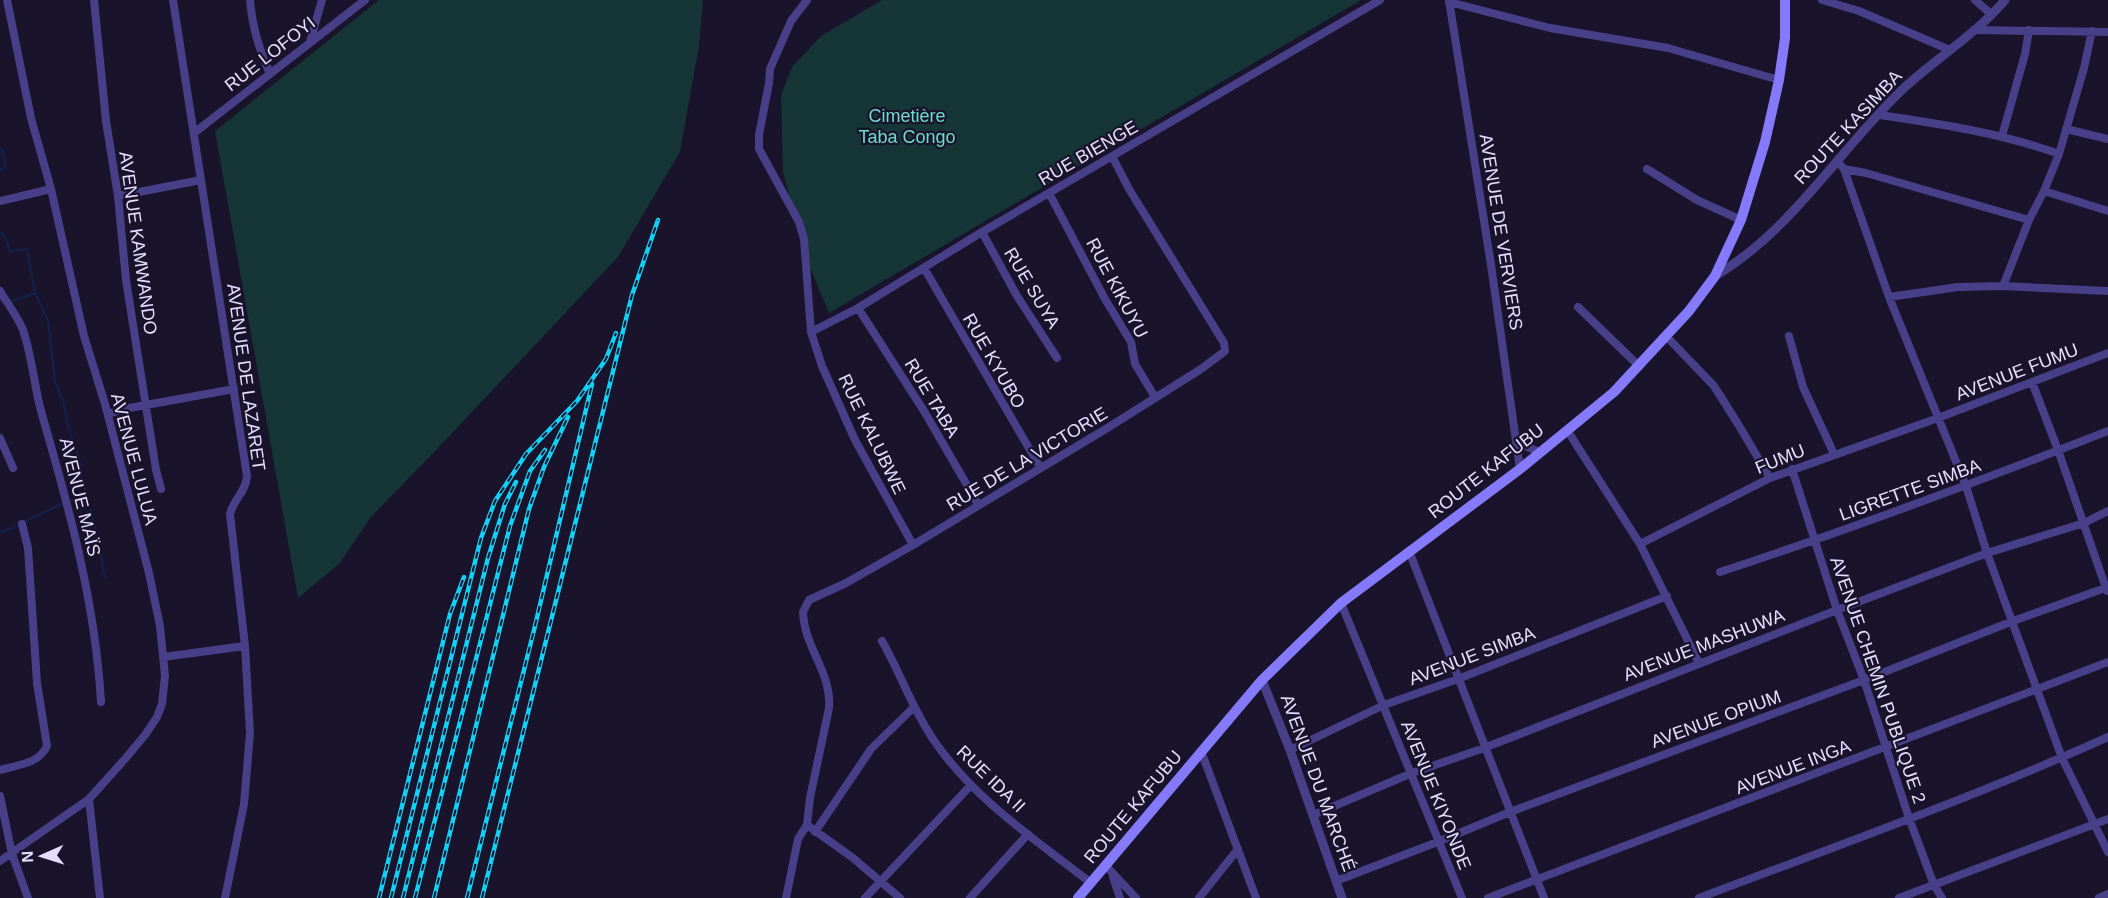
<svg xmlns="http://www.w3.org/2000/svg" width="2108" height="898" viewBox="0 0 2108 898" font-family="Helvetica,sans-serif">
	<rect width="100%" height="100%" fill="#19132c"/>
	<path fill="#163536" d="M379,0h324l-4,46 -19,106 -62,105 -181,192 -66,68 -32,47 -41,34 -83,-467z
		M882,0h479l-532,313 -23,-55 -23,-86 -2,-77 11,-28 29,-31z"/>
	<g fill="none" stroke-linecap="round" stroke-linejoin="round">
		<path stroke="#10234e" stroke-width="2" d="M0,148l3,4 2,13 -5,6
			M0,232l6,7 4,12 17,-2 8,44 13,27 7,62 8,19 5,25 13,38v11l15,55 9,48
			M9,302l26,-9
			M69,501l17,-6
			M0,533l64,-30"/>
		<path stroke="#474089" stroke-width="8" d="M94,0l12,121 12,75 8,84 30,190 5,19
			M173,0l74,476c-1,16 -14,24 -17,38l15,132 5,87 -6,71 -19,94
			M250,0c2,26 9,50 20,74
			M807,0l-16,21 -21,48 -1,14 -10,52v14l40,73 5,17 7,93 11,34 33,74 58,105
			M1449,0l42,265 29,204
			M1822,0l37,11 91,39
			M1975,0l17,15
			M1449,2l101,26 118,20 111,32
			M1974,30l134,2
			M310,42l12,-42
			M1880,115c61,9 121,18 179,39
			M2066,129l42,10
			M194,133l171,-133
			M2002,136l23,-82 4,-24
			M1838,162l6,7 45,128 77,189 21,67 75,205 46,94
			M1647,169l50,31 44,20
			M1844,169l22,4 163,47
			M2044,191l64,20
			M1049,193l56,106 26,43 4,22 20,33
			M118,196l83,-16
			M0,201l51,-12
			M982,232l35,64 40,62
			M924,268l116,199
			M2003,286l26,-66 15,-29 15,-37 25,-86 8,-37
			M0,291c7,12 18,26 23,39 9,26 11,55 18,81 28,97 54,189 60,291
			M1889,297l69,-10 45,-1 105,5
			M1578,307l61,59
			M858,308l66,103 54,93
			M811,332l47,-24 124,-76 398,-232
			M1666,336l48,50 24,38 32,54
			M1789,336l14,51 31,67
			M2032,382l26,68 49,141
			M108,414l16,-5 110,-20
			M1567,430l73,114 59,119
			M0,438l13,30
			M1517,443l23,9
			M1792,469l45,141 27,70 45,138 25,67 8,13
			M1640,544l130,-66 168,-60 170,-65
			M1409,551l135,347
			M1720,572c131,-43 260,-91 388,-141
			M1341,603l121,295
			M882,641c19,33 31,70 53,101 40,58 101,98 156,141
			M163,657l82,-11
			M1290,750l94,-45 74,-26 209,-83
			M1201,751l55,147
			M0,770c17,-5 39,-6 47,-24l-10,-63 -9,-135 -6,-24
			M0,796l12,58 16,44
			M89,799l11,99
			M1313,815l99,-42 72,-25 353,-138 150,-57 97,-30 24,-12
			M815,832l56,-83 43,-42
			M0,861l89,-62 36,-40 20,-24 12,-18 5,-13 3,-28 -5,-50 -11,-53 -44,-169 -21,-68 -33,-147 -20,-71 -24,-118
			M1106,866l30,32
			M1113,877l7,21
			M1336,881l104,-40 70,-29 354,-132 149,-59 95,-34
			M786,898l12,-59 9,-14
			M865,898l106,-113
			M900,898l-47,-40 -46,-33 3,-27 19,-90c3,-35 -25,-61 -26,-96l6,-12 37,-17 67,-38 196,-118 92,-58 24,-18 -1,-8 -95,-154 -17,-33
			M970,898l58,-64
			M1199,898l39,-49
			M1488,898l620,-236
			M1699,898c137,-52 276,-101 409,-161
			M1899,898l209,-79
			M2099,898l9,-4"/>
		<path stroke="#474089" stroke-width="9" d="M1715,276c78,-46 125,-128 190,-189 33,-30 71,-53 100,-87
			M1262,680l28,70 52,148"/>
		<path stroke="#857afa" stroke-width="10" d="M1078,898l184,-218 79,-77 179,-134 94,-77 75,-81 26,-35 26,-56 24,-78 14,-62 6,-42v-38"/>
		<g stroke="#12d1f6" stroke-width="4.5">
			<path id="rail" d="M379,898l71,-284 14,-37
				M391,898l90,-360 14,-37 31,-47 51,-53 29,-42 10,-26
				M403,898l85,-340 17,-54 11,-22
				M415,898l95,-372 20,-55 15,-21
				M434,898l95,-389 15,-42 24,-50
				M467,898l68,-272 57,-242
				M482,898l150,-603 26,-75"/>
		</g>
		<use href="#rail" stroke="#19132c" stroke-width="2" stroke-dasharray="7" stroke-linecap="butt"/>
	</g>
	<g text-anchor="middle" stroke-width="4.5" stroke-linejoin="round" paint-order="stroke">
		<g font-size="18" fill="#e5dffe" stroke="#19132c">
			<text transform="translate(270 54) rotate(-38)" y="6">RUE LOFOYI</text>
			<text transform="translate(1848 127) rotate(-47)" y="6">ROUTE KASIMBA</text>
			<text transform="translate(1088 153) rotate(-30)" y="6">RUE BIENGE</text>
			<text transform="translate(1501 232) rotate(81)" y="6">AVENUE DE VERVIERS</text>
			<text transform="translate(138 243) rotate(82)" y="6">AVENUE KAMWANDO</text>
			<text transform="translate(1032 288) rotate(59)" y="6">RUE SUYA</text>
			<text transform="translate(1117 288) rotate(62)" y="6">RUE KIKUYU</text>
			<text transform="translate(994 361) rotate(60)" y="6">RUE KYUBO</text>
			<text transform="translate(2017 372) rotate(-21)" y="6">AVENUE FUMU</text>
			<text transform="translate(246 377) rotate(82)" y="6">AVENUE DE LAZARET</text>
			<text transform="translate(932 398) rotate(59)" y="6">RUE TABA</text>
			<text transform="translate(872 434) rotate(64)" y="6">RUE KALUBWE</text>
			<text transform="translate(134 459) rotate(75)" y="6">AVENUE LULUA</text>
			<text transform="translate(1027 459) rotate(-31)" y="6">RUE DE LA VICTORIE</text>
			<text transform="translate(1780 459) rotate(-22)" y="6">FUMU</text>
			<text transform="translate(1486 471) rotate(-38)" y="6">ROUTE KAFUBU</text>
			<text transform="translate(1910 490) rotate(-20)" y="6">LIGRETTE SIMBA</text>
			<text transform="translate(80 497) rotate(76)" y="6">AVENUE MAÏS</text>
			<text transform="translate(1704 645) rotate(-21)" y="6">AVENUE MASHUWA</text>
			<text transform="translate(1472 656) rotate(-21)" y="6">AVENUE SIMBA</text>
			<text transform="translate(1878 680) rotate(71)" y="6">AVENUE CHEMIN PUBLIQUE 2</text>
			<text transform="translate(1716 719) rotate(-20)" y="6">AVENUE OPIUM</text>
			<text transform="translate(1793 767) rotate(-21)" y="6">AVENUE INGA</text>
			<text transform="translate(991 779) rotate(44)" y="6">RUE IDA II</text>
			<text transform="translate(1318 783) rotate(70)" y="6">AVENUE DU MARCHÉ</text>
			<text transform="translate(1436 795) rotate(68)" y="6">AVENUE KIYONDE</text>
			<text transform="translate(1133 807) rotate(-50)" y="6">ROUTE KAFUBU</text>
		</g>
		<g font-size="18" fill="#6cddc8" stroke="#19132c">
			<text x="907" y="122">Cimetière<tspan x="907" dy="21">Taba Congo</tspan></text>
		</g>
	</g>
	<g transform="translate(42 856) rotate(267)" stroke="#19132c" stroke-width="4.5" paint-order="stroke">
	<path d="M0-4.5L10 22L0 15L-10 22Z" fill="#e5dffe"/>
	<text y="-9" font-size="16" font-weight="bold" text-anchor="middle" fill="#e5dffe">N</text>
	</g>
</svg>
